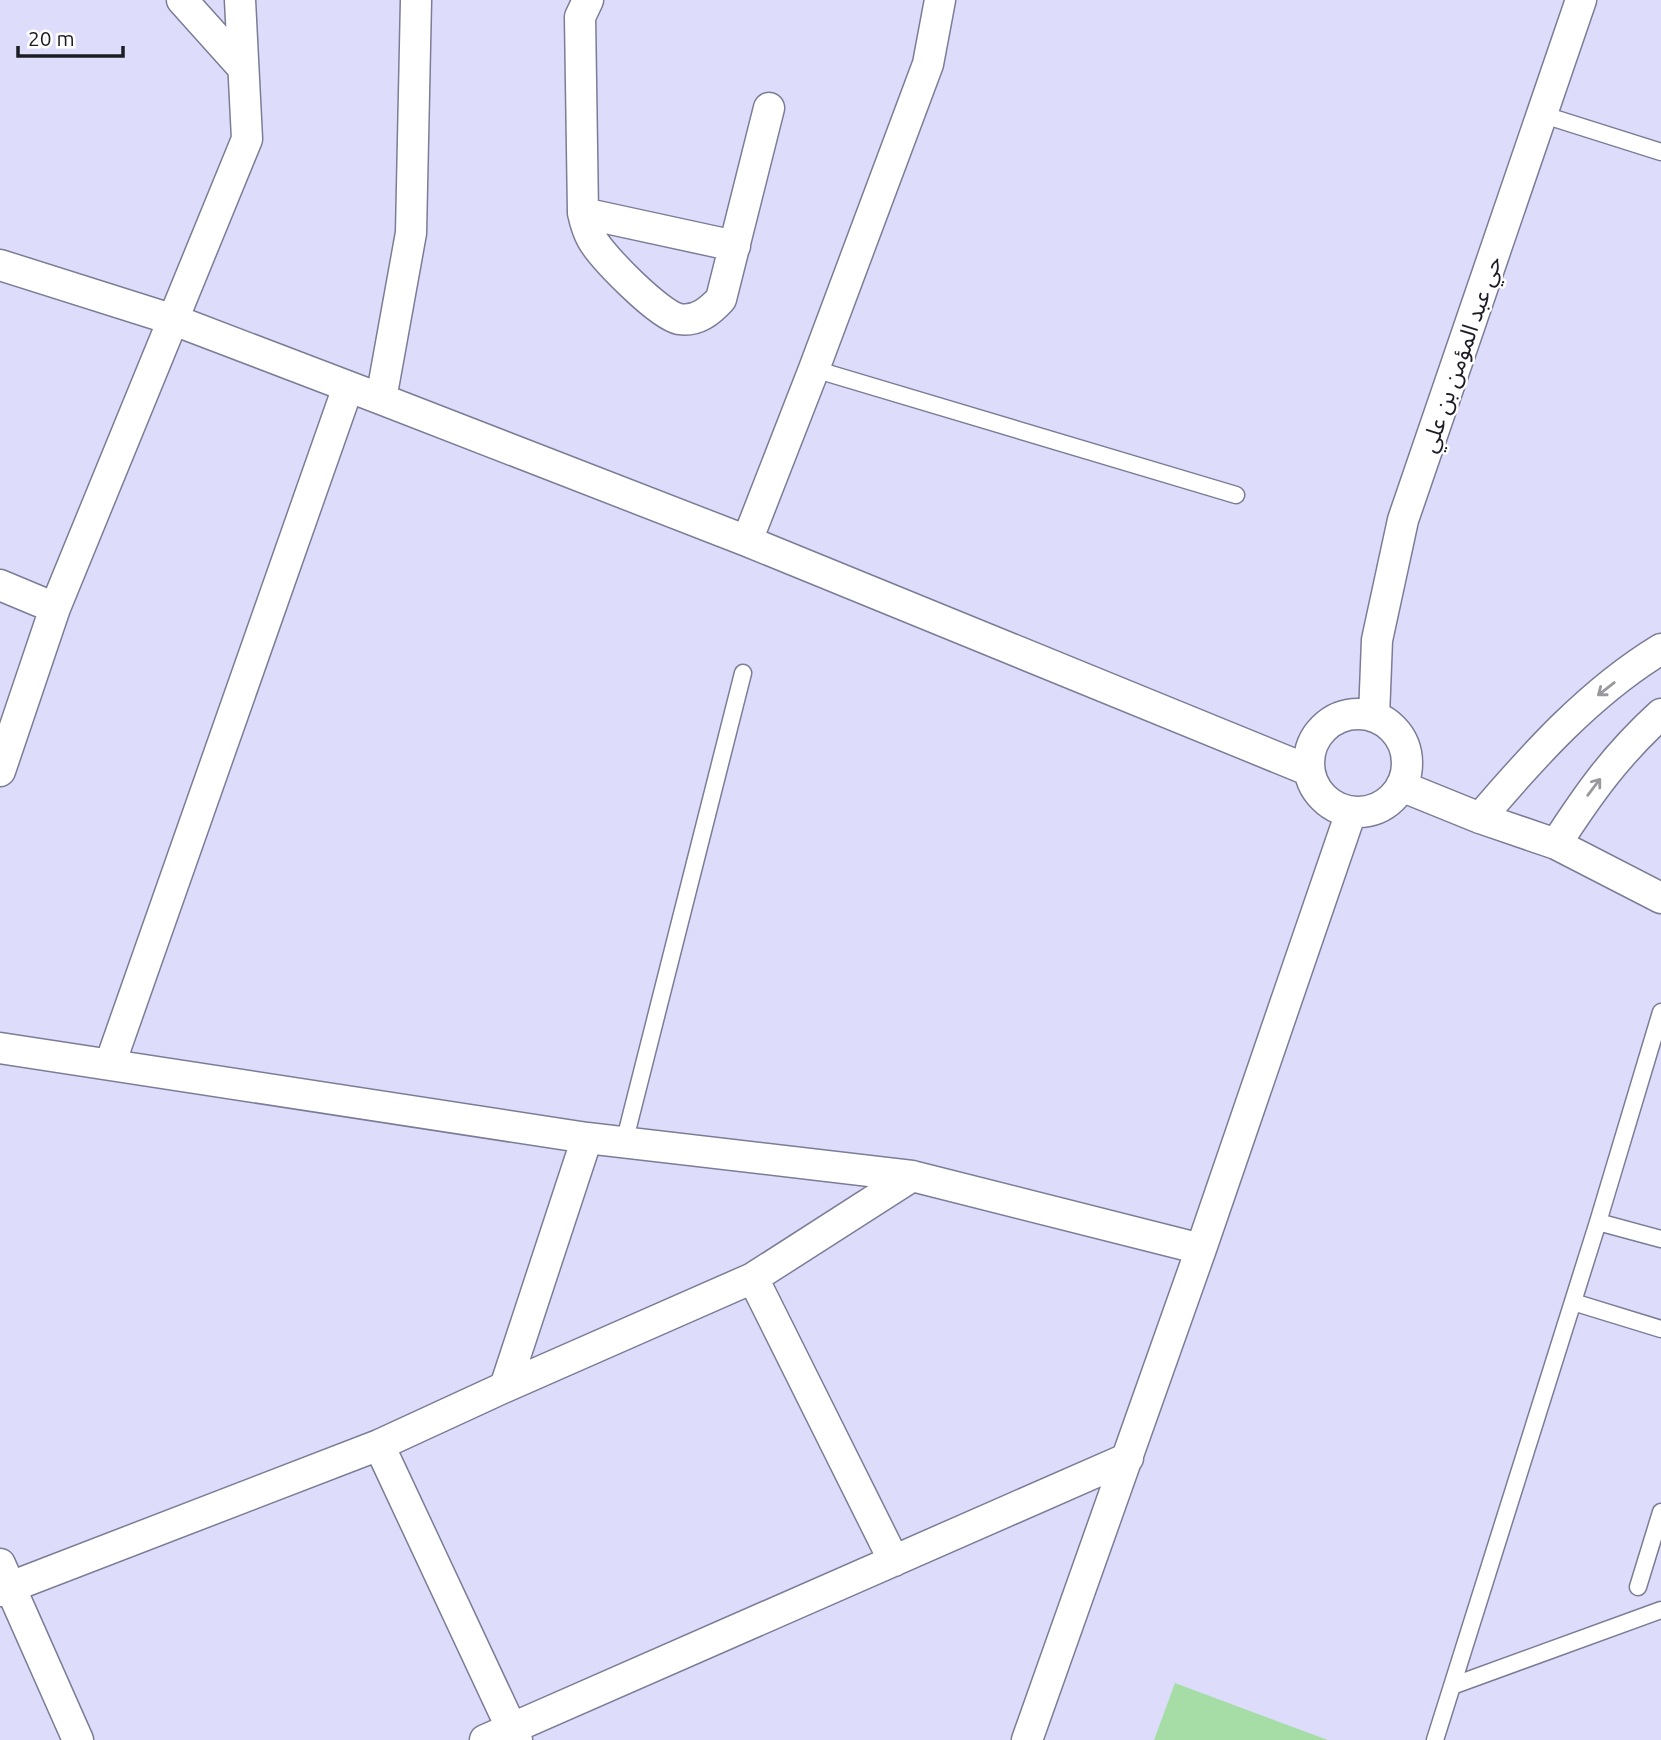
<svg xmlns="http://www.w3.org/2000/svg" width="1661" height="1740" viewBox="0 0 1661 1740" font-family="Ubuntu,'Noto Sans Arabic',sans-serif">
	<rect width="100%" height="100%" fill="#ddddfb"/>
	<path fill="#a6dda7" d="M1175,1683l153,57h-174z"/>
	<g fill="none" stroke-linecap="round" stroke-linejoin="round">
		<g stroke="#7b7c96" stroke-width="19">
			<path id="lane" d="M1544,115l117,37
				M814,369l422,126
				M624,1143l119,-470
				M1598,1222l63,17
				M1573,1302l88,27
				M1638,1587l23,-75
				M1452,1686l209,-76
				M1435,1740l163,-518 63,-210"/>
		</g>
		<g stroke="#7b7c96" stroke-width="33">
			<path id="street" d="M182,0l61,68
				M588,0l-8,17 3,196c2,9 4,17 9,26 10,18 67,76 87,80 18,3 31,-8 42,-20l48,-191
				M583,213l152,33
				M0,265l174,55 207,79 366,142 561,229
				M381,399l30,-166 5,-233
				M747,541l67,-172 114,-305 12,-64
				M0,585l55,23
				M1309 763a49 49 0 1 1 98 0a49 49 0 1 1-98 0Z
				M1374,716l3,-76 26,-120 178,-520
				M0,771l55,-163 192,-469 -7,-139
				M1401,786l79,32 76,26 105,54
				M1480,818c53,-62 110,-126 181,-169
				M1556,844c33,-51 60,-89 105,-130
				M0,1048l587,90 325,38
				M110,1064l238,-677
				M753,1278l141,283
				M505,1387l82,-249
				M379,1445l138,295
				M0,1564l78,176
				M0,1591l379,-146 126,-58 248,-109 159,-102 289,73
				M485,1740l643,-282
				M1027,1740l174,-491 150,-437"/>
		</g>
		<use href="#lane" stroke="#fff" stroke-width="16"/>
		<use href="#street" stroke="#fff" stroke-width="30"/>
	</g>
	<defs><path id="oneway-shaft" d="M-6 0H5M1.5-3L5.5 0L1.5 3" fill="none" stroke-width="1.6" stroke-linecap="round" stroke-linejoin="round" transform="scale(1.75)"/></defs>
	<g stroke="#99999d">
		<use href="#oneway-shaft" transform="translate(1606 689) rotate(142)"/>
		<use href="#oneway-shaft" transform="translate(1594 787) rotate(-53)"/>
	</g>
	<g text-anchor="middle" stroke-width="5" stroke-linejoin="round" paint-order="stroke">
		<g font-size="23" fill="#1c1c26" stroke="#fff">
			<text transform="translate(1461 354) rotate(-71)" y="8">حي عبد المؤمن بن علي</text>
		</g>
	</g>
	<path d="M18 46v10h105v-10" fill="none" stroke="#1c1c26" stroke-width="3.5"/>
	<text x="28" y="46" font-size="21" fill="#1c1c26" stroke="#ffffff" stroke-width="5" paint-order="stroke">20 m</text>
</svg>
